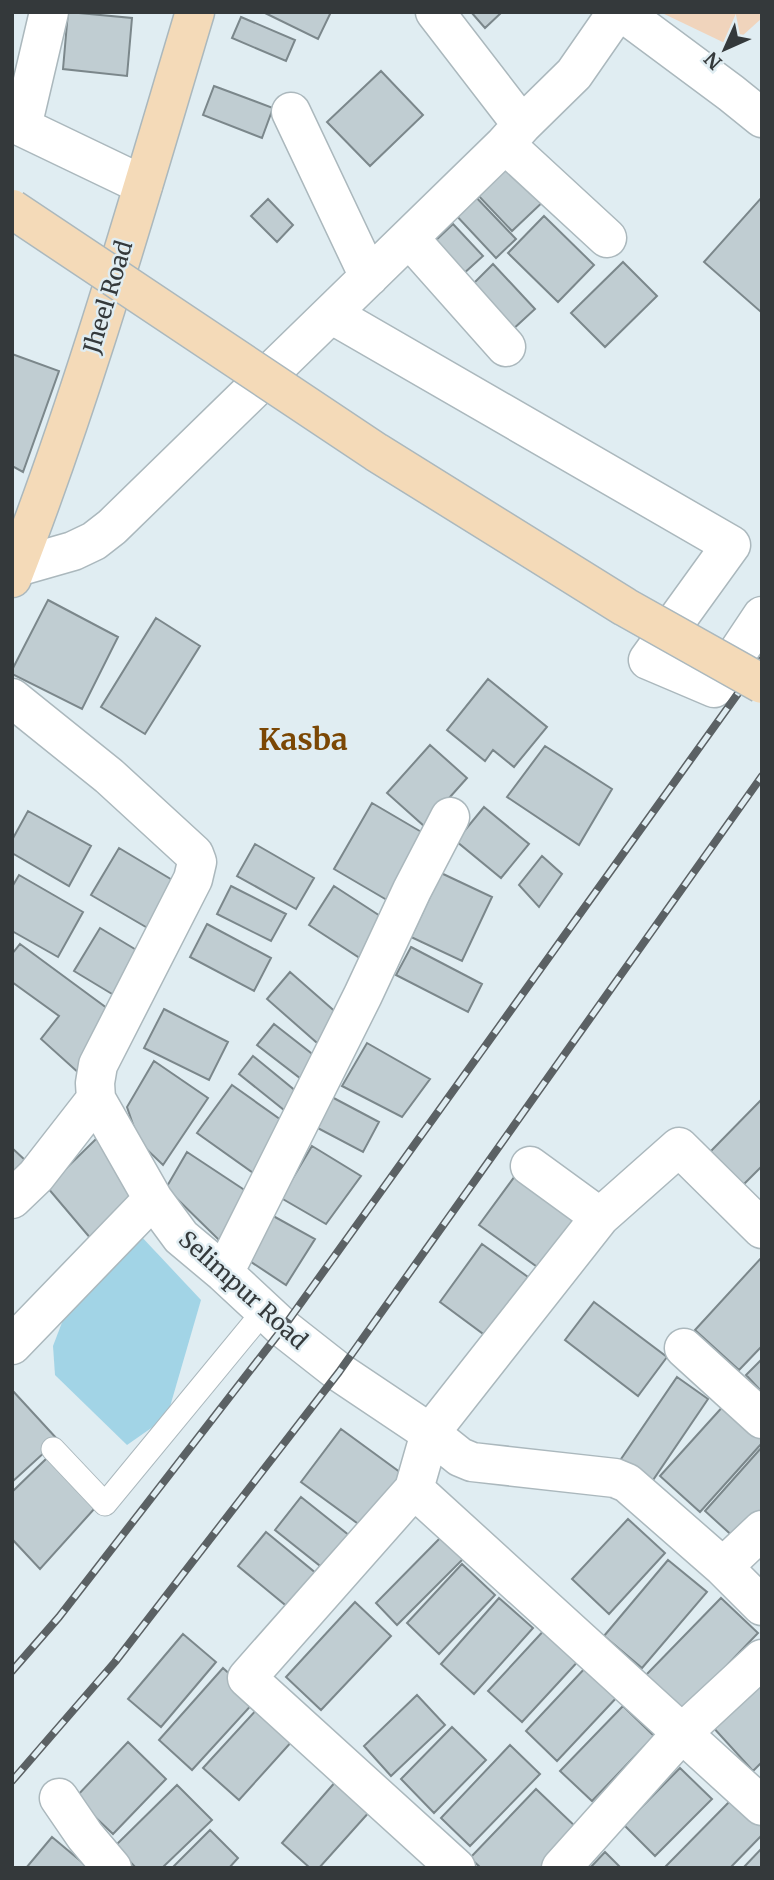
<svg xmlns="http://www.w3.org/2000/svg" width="774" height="1880" viewBox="0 0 774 1880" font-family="Merriweather,serif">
	<rect width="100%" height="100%" fill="#e0edf2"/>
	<path fill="#f0d4bc" d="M660,12h102v6l-31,28z"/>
	<path fill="#a2d4e6" d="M139,1234l62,66 -34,117 -40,28 -72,-70 -2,-29 21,-55z"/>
	<path fill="#c0cdd2" stroke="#7b878b" stroke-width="2" d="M68,12l64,6 -5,58 -64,-7z
		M263,12h68l-13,27z
		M471,12h31l-17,16z
		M241,17l54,23 -9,21 -54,-23z
		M381,71l42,44 -53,51 -43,-44z
		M214,86l59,22 -11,30 -59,-23z
		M510,157l38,40 -36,34 -37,-39z
		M472,193l44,46 -20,19 -43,-46z
		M762,197v114l-1,1 -57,-50z
		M268,199l25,26 -16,17 -26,-26z
		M544,216l50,49 -36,37 -50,-49z
		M453,224l30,32 -21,19 -29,-32z
		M623,262l34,34 -52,51 -34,-34z
		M493,264l42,45 -24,22 -41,-44z
		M12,354l47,17 -36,101 -11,-6z
		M48,600l70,37 -36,72 -70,-35v-4z
		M156,618l44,28 -55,88 -44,-27z
		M488,679l59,48 -33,40 -21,-17 -8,11 -38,-31z
		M430,745l37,33 -43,48 -37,-33z
		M545,746l67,43 -33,56 -72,-48z
		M372,803l58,34 -38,66 -58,-34z
		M484,807l45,37 -28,34 -45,-37z
		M28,811l63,35 -22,40 -57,-33v-13z
		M255,844l59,34 -18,31 -59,-33z
		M119,848l60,36 -28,46 -60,-35z
		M542,856l20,18 -23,33 -20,-22z
		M441,873l51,24 -30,64 -51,-24z
		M19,875l64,37 -25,45 -46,-26v-44z
		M231,886l55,28 -15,27 -54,-27z
		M334,886l60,39 -25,39 -60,-39z
		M207,924l64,34 -17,33 -64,-34z
		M100,928l43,26 -26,43 -43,-26z
		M20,944l99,73 -38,58 -40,-36 18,-23 -47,-34v-28z
		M411,947l71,37 -14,28 -72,-37z
		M290,972l57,50 -23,27 -57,-50z
		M164,1009l64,33 -19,38 -65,-32z
		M274,1024l51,40 -16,21 -52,-40z
		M367,1043l63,36 -28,38 -60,-31z
		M253,1056l50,41 -14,17 -50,-40z
		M154,1061l54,37 -45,67 -24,-23 -12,-35z
		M232,1085l59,42 -35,48 -59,-42z
		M328,1095l51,27 -16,30 -51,-27z
		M762,1099v67l-20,20 -33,-33z
		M97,1138l44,64 -44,44 -50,-59z
		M312,1146l49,30 -35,48 -45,-26z
		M12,1148l13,12 -13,14z
		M187,1152l62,41 -30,47 -53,-52z
		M515,1176l67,49 -35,49 -68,-49z
		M266,1212l49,27 -29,46 -44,-29z
		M482,1244l46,33 -42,59 -46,-34z
		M762,1257v89l-23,24 -44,-40z
		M594,1302l73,55 -29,39 -73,-56z
		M762,1359v33l-16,-17z
		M677,1377l31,22 -57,84 -32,-21z
		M12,1390l46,50 -46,42z
		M726,1403l36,33v7l-62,69 -40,-36z
		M341,1429l71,52 -40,53 -71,-52z
		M762,1447v65l-25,28 -32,-29z
		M47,1458l48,50 -55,61 -28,-30v-47z
		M301,1497l54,43 -26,33 -54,-43z
		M628,1519l37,34 -56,61 -37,-35z
		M266,1532l57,47 -28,34 -57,-47z
		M445,1533l22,22 -70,70 -21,-22z
		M668,1560l39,32 -65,76 -38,-32z
		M462,1564l33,31 -56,59 -32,-31z
		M499,1598l34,30 -59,66 -33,-30z
		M721,1598l37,35 -76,79 -37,-36z
		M355,1602l36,34 -70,74 -35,-33z
		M548,1626l34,31 -60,65 -34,-31z
		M183,1634l33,28 -55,65 -33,-28z
		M587,1666l32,29 -62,66 -31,-30z
		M223,1668l34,31 -65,71 -33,-30z
		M762,1678v84l-9,9 -42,-46z
		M417,1695l28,30 -54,51 -27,-30z
		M623,1706l31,30 -62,65 -32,-30z
		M259,1707l35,32 -55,61 -36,-32z
		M452,1727l34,33 -52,53 -33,-34z
		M128,1742l38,37 -53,55 -38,-36z
		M510,1745l30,29 -70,72 -29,-28z
		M680,1768l32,31 -57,57 -31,-31z
		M337,1780l34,30 -52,58h-9l-28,-25z
		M177,1785l35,35 -50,48h-26l-21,-22z
		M536,1789l42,40 -36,39h-61l-11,-10z
		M733,1798l29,28v9l-32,33h-62l-2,-2z
		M210,1830l28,28 -9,10h-57z
		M52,1837l37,31h-63z
		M762,1848v20h-19z
		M605,1852l16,16h-31z"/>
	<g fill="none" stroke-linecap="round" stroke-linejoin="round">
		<g stroke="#abb8bd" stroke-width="25">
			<path id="lane" d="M53,1449l52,55 159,-193"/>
		</g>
		<g stroke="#abb8bd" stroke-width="41">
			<path id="street" d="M49,12l-27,115 121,58
				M435,12l87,113
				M622,12l109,81 31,25
				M291,112l78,165
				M505,144l102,94
				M409,238l97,109
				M331,314l400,231 -83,115 66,28 48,-72
				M17,567l56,-16 21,-10 18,-14 393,-383 17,-19 52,-51 43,-62
				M12,698l97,78 85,78 3,8 -4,17 -95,186 -3,18 1,16 57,100 28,38 43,36 59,55 56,44 91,61 30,24 12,5 143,16 12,5 96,84 39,39
				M530,1166l70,51
				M12,1199l24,-23 60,-77
				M224,1273l139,-278 49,-105 38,-73
				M12,1345l141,-146
				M684,1348l78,71
				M414,1489l348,317
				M723,1567l39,-37
				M59,1798l26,38 27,32
				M456,1868l-209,-190 167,-189 16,-56 170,-216 79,-70 83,82
				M561,1868l120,-134 81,-75"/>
		</g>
		<g stroke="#abb8bd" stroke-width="41">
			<path id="secondary" d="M12,578c72,-184 126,-376 183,-566"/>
		</g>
		<use href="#lane" stroke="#fff" stroke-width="23"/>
		<use href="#street" stroke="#fff" stroke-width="38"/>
		<use href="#secondary" stroke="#f4dab8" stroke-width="38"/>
		<g stroke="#5b6164" stroke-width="8">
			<path id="rail" d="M12,1671l47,-54 224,-289 479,-668
				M12,1781l103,-119 224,-290 423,-596"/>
		</g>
		<use href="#rail" stroke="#e0edf2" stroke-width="5" stroke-dasharray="16" stroke-linecap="butt"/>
		<g stroke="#abb8bd" stroke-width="41" stroke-linecap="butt">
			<path id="secondary-bridge" d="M12,209l364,243 249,155 137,77"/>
		</g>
		<use href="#secondary-bridge" stroke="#f4dab8" stroke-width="38"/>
	</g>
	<g text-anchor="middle" stroke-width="5" stroke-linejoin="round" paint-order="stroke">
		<g font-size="23" fill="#34393b" stroke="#e0edf2">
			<text transform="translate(108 297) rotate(-73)" y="8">Jheel Road</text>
			<text transform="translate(243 1290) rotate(42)" y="8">Selimpur Road</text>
		</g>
		<g font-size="30" font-weight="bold" fill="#7b4704" stroke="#e0edf2">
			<text x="303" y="750">Kasba</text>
		</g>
	</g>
	<rect width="774" height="1880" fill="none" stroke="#34393b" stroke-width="28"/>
	<g transform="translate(725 49) rotate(225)" stroke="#e0edf2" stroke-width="5" paint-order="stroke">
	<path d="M0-5L12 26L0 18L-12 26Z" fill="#34393b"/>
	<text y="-10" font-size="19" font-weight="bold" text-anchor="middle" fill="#34393b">N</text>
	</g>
</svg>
